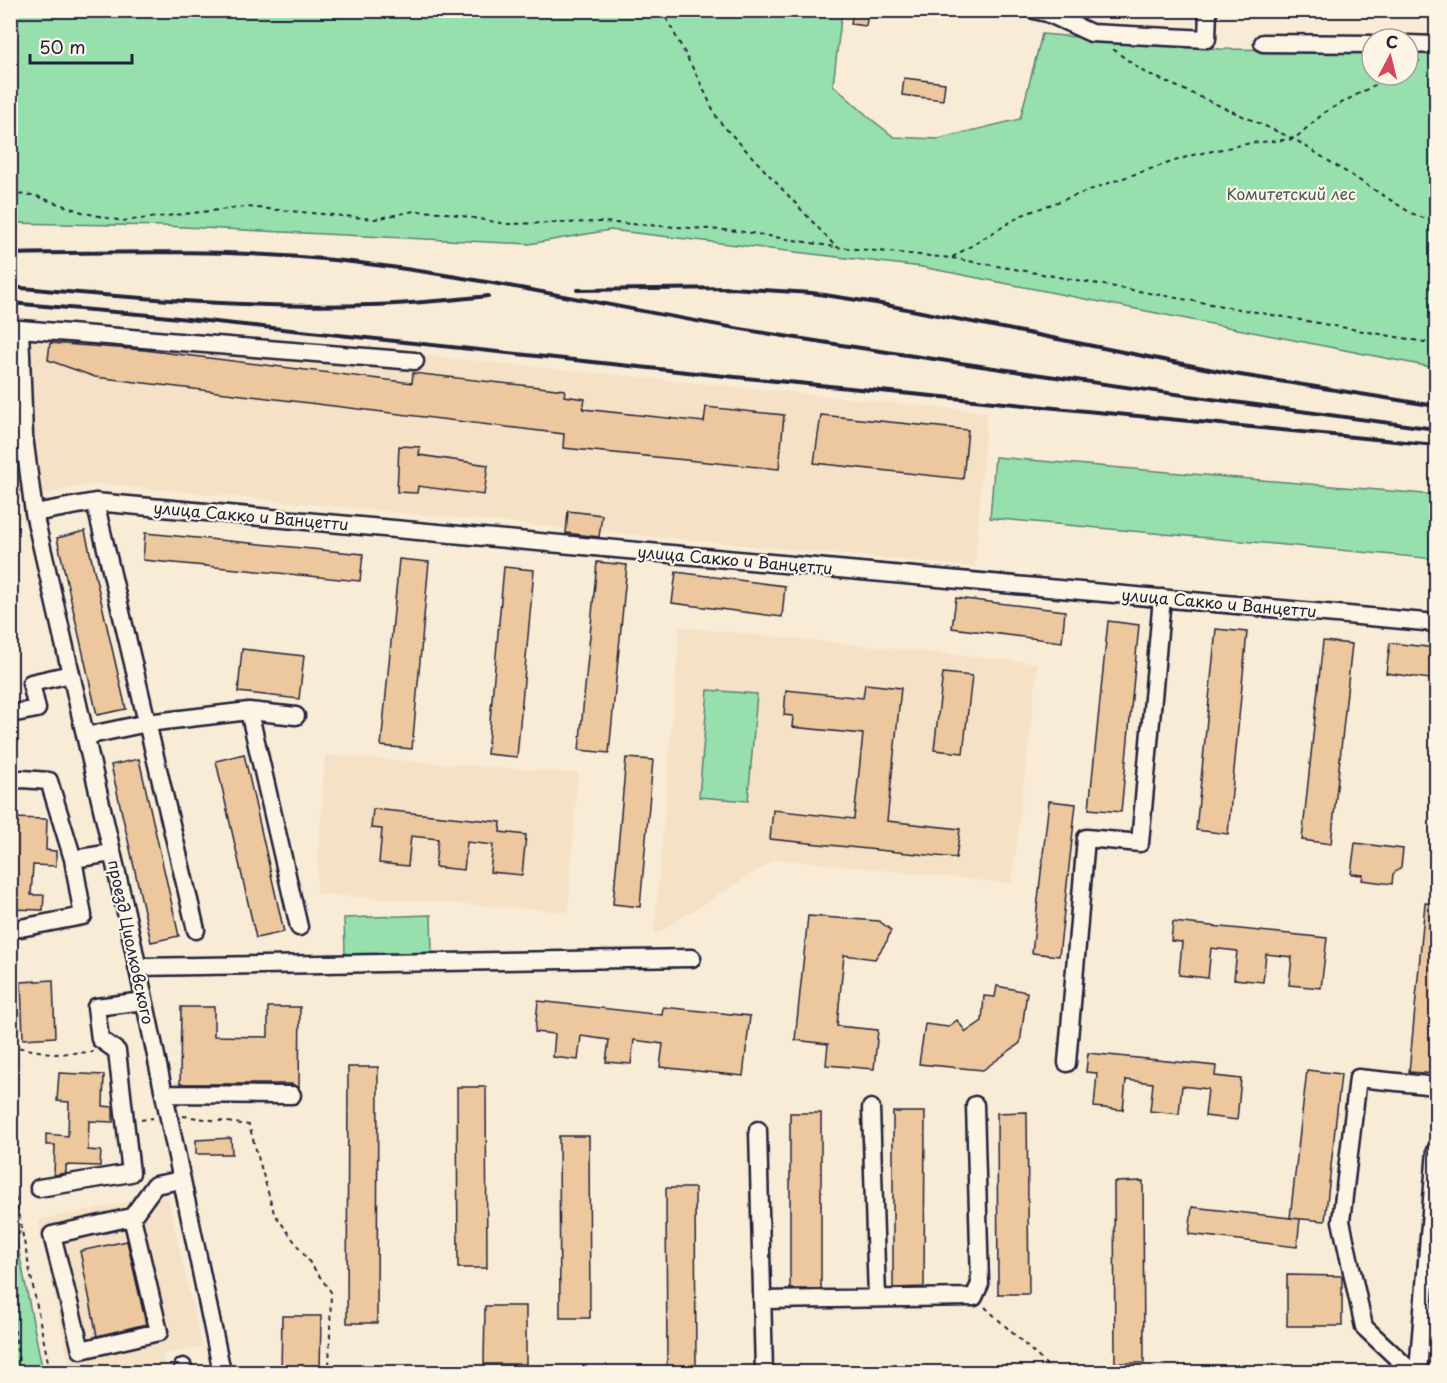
<svg xmlns="http://www.w3.org/2000/svg" width="1447" height="1383" viewBox="0 0 1447 1383" font-family="'Playpen Sans',sans-serif">
	<rect width="100%" height="100%" fill="#f9ecd7"/>
	<filter id="ink" filterUnits="userSpaceOnUse"><feTurbulence type="fractalNoise" baseFrequency=".0167" numOctaves="2"/><feDisplacementMap in="SourceGraphic" scale="12" xChannelSelector="R" yChannelSelector="G"/><feConvolveMatrix kernelMatrix="1 2 1 2 8 2 1 2 1" color-interpolation-filters="sRGB"/></filter>
	<g filter="url(#ink)">
		<path fill="#f5e1c6" d="M10,321h26l384,34 567,57 -12,155 -877,-83 -87,16z
			M680,627l358,36 -26,221 -236,-25 -122,76z
			M325,755l253,18 -10,139 -252,-18z
			M167,1194l35,153 -40,8 4,17h-95l-33,-152z"/>
		<path fill="#97dfad" stroke="#5c8074" stroke-width="1.5" d="M11,11h831l-9,74 38,34 23,18 44,2 82,-20 22,-85 178,15 152,2v24h36v-23h28v316l-514,-101 -312,-37 -81,14 -366,-18 -152,-3z
			M995,457l441,38v64l-446,-41z
			M708,690l49,4 -9,107 -49,-4z
			M431,915l1,37 -87,3 -1,-37z
			M11,1212l32,160h-32z"/>
		<path fill="#edc89e" stroke="#22223b" stroke-width="1.5" d="M853,10l15,2 -2,14 -15,-2z
			M904,78l41,5 -2,17 -41,-5z
			M50,343l94,7 268,33 1,-10 152,17 -1,6 21,3 -2,10 121,13 2,-15 78,8 -5,54 -216,-21 1,-14 -469,-57 -47,-17z
			M821,415l147,15 -5,49 -149,-16z
			M399,446l21,1 -1,8 69,10 -4,30 -66,-9 -1,7 -20,-1z
			M568,511l34,4 -3,22 -33,-4z
			M85,531l41,178 -29,6 -40,-177z
			M145,533l218,21 -3,27 -217,-21z
			M399,559l30,3 -17,187 -31,-3z
			M597,562l30,3 -18,188 -30,-3z
			M504,567l30,3 -17,187 -30,-3z
			M676,572l109,14 -3,31 -110,-14z
			M956,598l109,13 -3,31 -110,-14z
			M1108,621l31,4 -18,187 -32,-3z
			M1216,629l31,3 -19,202 -32,-4z
			M1323,641l29,3 -21,200 -29,-4z
			M1390,643l47,5v32l-51,-7z
			M242,649l62,7 -5,43 -61,-7z
			M943,673l29,3 -9,77 -29,-3z
			M865,684l36,4 -14,133 73,8 -4,29 -186,-19 3,-29 81,9 9,-85 -71,-7 1,-11 -9,-1 2,-25 77,8z
			M244,754l40,178 -28,6 -40,-177z
			M626,758l27,2 -13,147 -27,-3z
			M139,759l40,177 -28,6 -40,-177z
			M1049,801l27,3 -17,152 -27,-3z
			M373,809l128,13 -1,10 26,3 -4,40 -32,-3 3,-27 -26,-3 -3,28 -29,-3 3,-28 -27,-3 -3,30 -29,-3 3,-34 -11,-1z
			M10,818l37,1 -1,31 10,1v15l-23,-1 -2,30h13l-1,15 -33,-1 3,-62 -3,-1z
			M1355,843l48,6 -2,18 -8,7 -1,10 -30,-4 1,-5 -12,-1z
			M1425,903l12,1v170l-28,-2z
			M808,916l71,5 12,9 -4,11 -12,18 -31,-4 -7,71 41,4 -4,39 -48,-4 2,-21 -33,-4z
			M1173,922l154,16 -6,50 -32,-3 3,-28 -26,-3 -3,28 -29,-3 3,-28 -26,-3 -3,30 -29,-3 3,-33 -11,-1z
			M53,980l2,57 -32,2 -2,-57z
			M997,986l30,6 -7,51 -37,27 -64,-6 6,-40 23,3 9,-7 9,12 16,-11 2,-25 11,1z
			M538,1001l124,14 1,-8 87,9 -7,60 -83,-9 3,-23 -29,-4 -3,24 -25,-2 3,-22 -28,-4 -3,24 -25,-3 2,-23 -20,-2z
			M181,1007h33v29l54,1v-30h32l-1,81 -7,-4h-112z
			M1088,1053l128,13 -1,10 26,3 -4,41 -32,-4 3,-27 -26,-3 -3,28 -29,-3 3,-28 -27,-3 -3,30 -29,-3 3,-34 -11,-1z
			M348,1067h30l-1,256h-30z
			M1307,1070l34,4 -16,147 -35,-3z
			M59,1073l45,2 -1,31 10,1v15l-24,-1 -1,29 13,1 -1,15 -34,-1v8l-12,2 1,-30h-9v-11l22,2 1,-34 -12,-1z
			M457,1087h29l1,181h-29z
			M893,1112h32l-1,175 -31,1z
			M1027,1112l2,182h-31l-1,-181z
			M790,1113h31v176h-31z
			M559,1136h30l1,182h-30z
			M231,1138l1,16h-36v-14z
			M1143,1181l1,182h-29l-1,-181z
			M666,1188h29l1,182h-29z
			M1192,1207l108,12 -3,28 -108,-13z
			M127,1241l19,83 -49,12 -17,-85z
			M1287,1275l55,1v50h-55z
			M485,1306h41v58h-42z
			M282,1316h39l-1,56h-39z"/>
		<g fill="none" stroke-linecap="round" stroke-linejoin="round">
			<g stroke="#22223b" stroke-width="21">
				<path id="minor" d="M1034,10l13,3 44,20 116,6 1,-29
					M1263,43l109,1
					M1408,44l28,1
					M20,329l395,32
					M10,330l10,-1 4,107 10,77 93,404 95,455
					M95,502l101,428
					M34,513l61,-11 1341,121
					M249,711l50,216
					M10,714l27,-5 -6,-26 40,-9
					M86,736l61,-13 102,-12 47,5
					M10,781l12,-2 27,2 24,78 10,57 -73,14
					M73,859l39,-6
					M137,967l555,-9
					M1067,1063l19,-225 54,5 22,-245
					M164,1094l128,1
					M871,1108l6,190
					M758,1130l6,242
					M39,1188l92,-15 -14,-122 -17,-12 -4,-32 48,-6
					M132,1217l27,115 -78,18 -29,-115 80,-18 23,-32 27,-5
					M762,1300l212,-3 6,-13 -5,-179
					M183,1367l1,5
					M1412,1372l-48,-45 -23,-106 17,-143 78,8
					M1418,1372l18,-222"/>
			</g>
			<path stroke="#22223b" stroke-width="2" stroke-dasharray="4.5 4.5" stroke-linecap="butt" d="M662,10l37,70 19,40 118,127 115,11 71,-43 98,-36 73,-24 58,-12 43,-4 31,-27 68,-37
				M1113,49l29,22 152,68 117,74 25,10
				M1408,67l13,-7
				M10,194l23,1 52,18 37,8 125,-14 128,12 39,-8 27,1 65,12 95,-2 137,9 98,16
				M952,258l484,86
				M10,519l9,-2
				M10,1046l45,8 38,-2
				M183,1116l66,9 25,88 57,79 -2,80
				M141,1120l12,-2
				M10,1171l40,201
				M10,1251l11,-22
				M10,1294l10,78
				M985,1307l66,62 1,3"/>
			<use href="#minor" stroke="#fcf5e5" stroke-width="16"/>
			<path stroke="#22223b" stroke-width="4" d="M10,254c111,-2 223,-5 333,7 144,16 285,50 428,73 221,35 443,66 665,95
				M10,287c120,10 240,22 360,18 39,-1 78,-5 118,-9
				M577,290l155,-2 80,5 64,10 358,71 202,32
				M10,303l140,12 565,60 721,70"/>
		</g>
	</g>
	<g text-anchor="middle" stroke-width="4.5" stroke-linejoin="round" paint-order="stroke">
		<g font-size="16" fill="#455b5d" stroke="#fcf5e5">
			<text x="1291" y="200">Комитетский лес</text>
		</g>
		<g font-size="16" fill="#22223b" stroke="#fcf5e5">
			<text transform="translate(251 516) rotate(5)" y="6">улица Сакко и Ванцетти</text>
			<text transform="translate(735 560) rotate(5)" y="6">улица Сакко и Ванцетти</text>
			<text transform="translate(1219 603) rotate(5)" y="6">улица Сакко и Ванцетти</text>
			<text transform="translate(131 942) rotate(78)" y="6">проезд Циолковского</text>
		</g>
	</g>
	<rect width="1447" height="1383" fill="none" stroke="#fcf5e5" stroke-width="36"/>
	<rect x="18" y="18" width="1411" height="1347" fill="none" stroke="#22223b" stroke-width="2" filter="url(#ink)"/>
	<g transform="translate(1390 57) rotate(7)"><circle r="28" fill="#fcf5e5" stroke="#a5a1a1" stroke-width="1.5"/>
	<path d="M0-4.5L10 22L0 15L-10 22Z" fill="#d1495b"/>
	<text y="-9" font-size="16" font-weight="bold" text-anchor="middle" fill="#22223b">С</text>
	</g>
	<path d="M30 54v9h102v-9" fill="none" stroke="#22223b" stroke-width="3"/>
	<text x="39" y="54" font-size="18" fill="#22223b" stroke="#fcf5e5" stroke-width="4.5" paint-order="stroke">50 m</text>
</svg>
